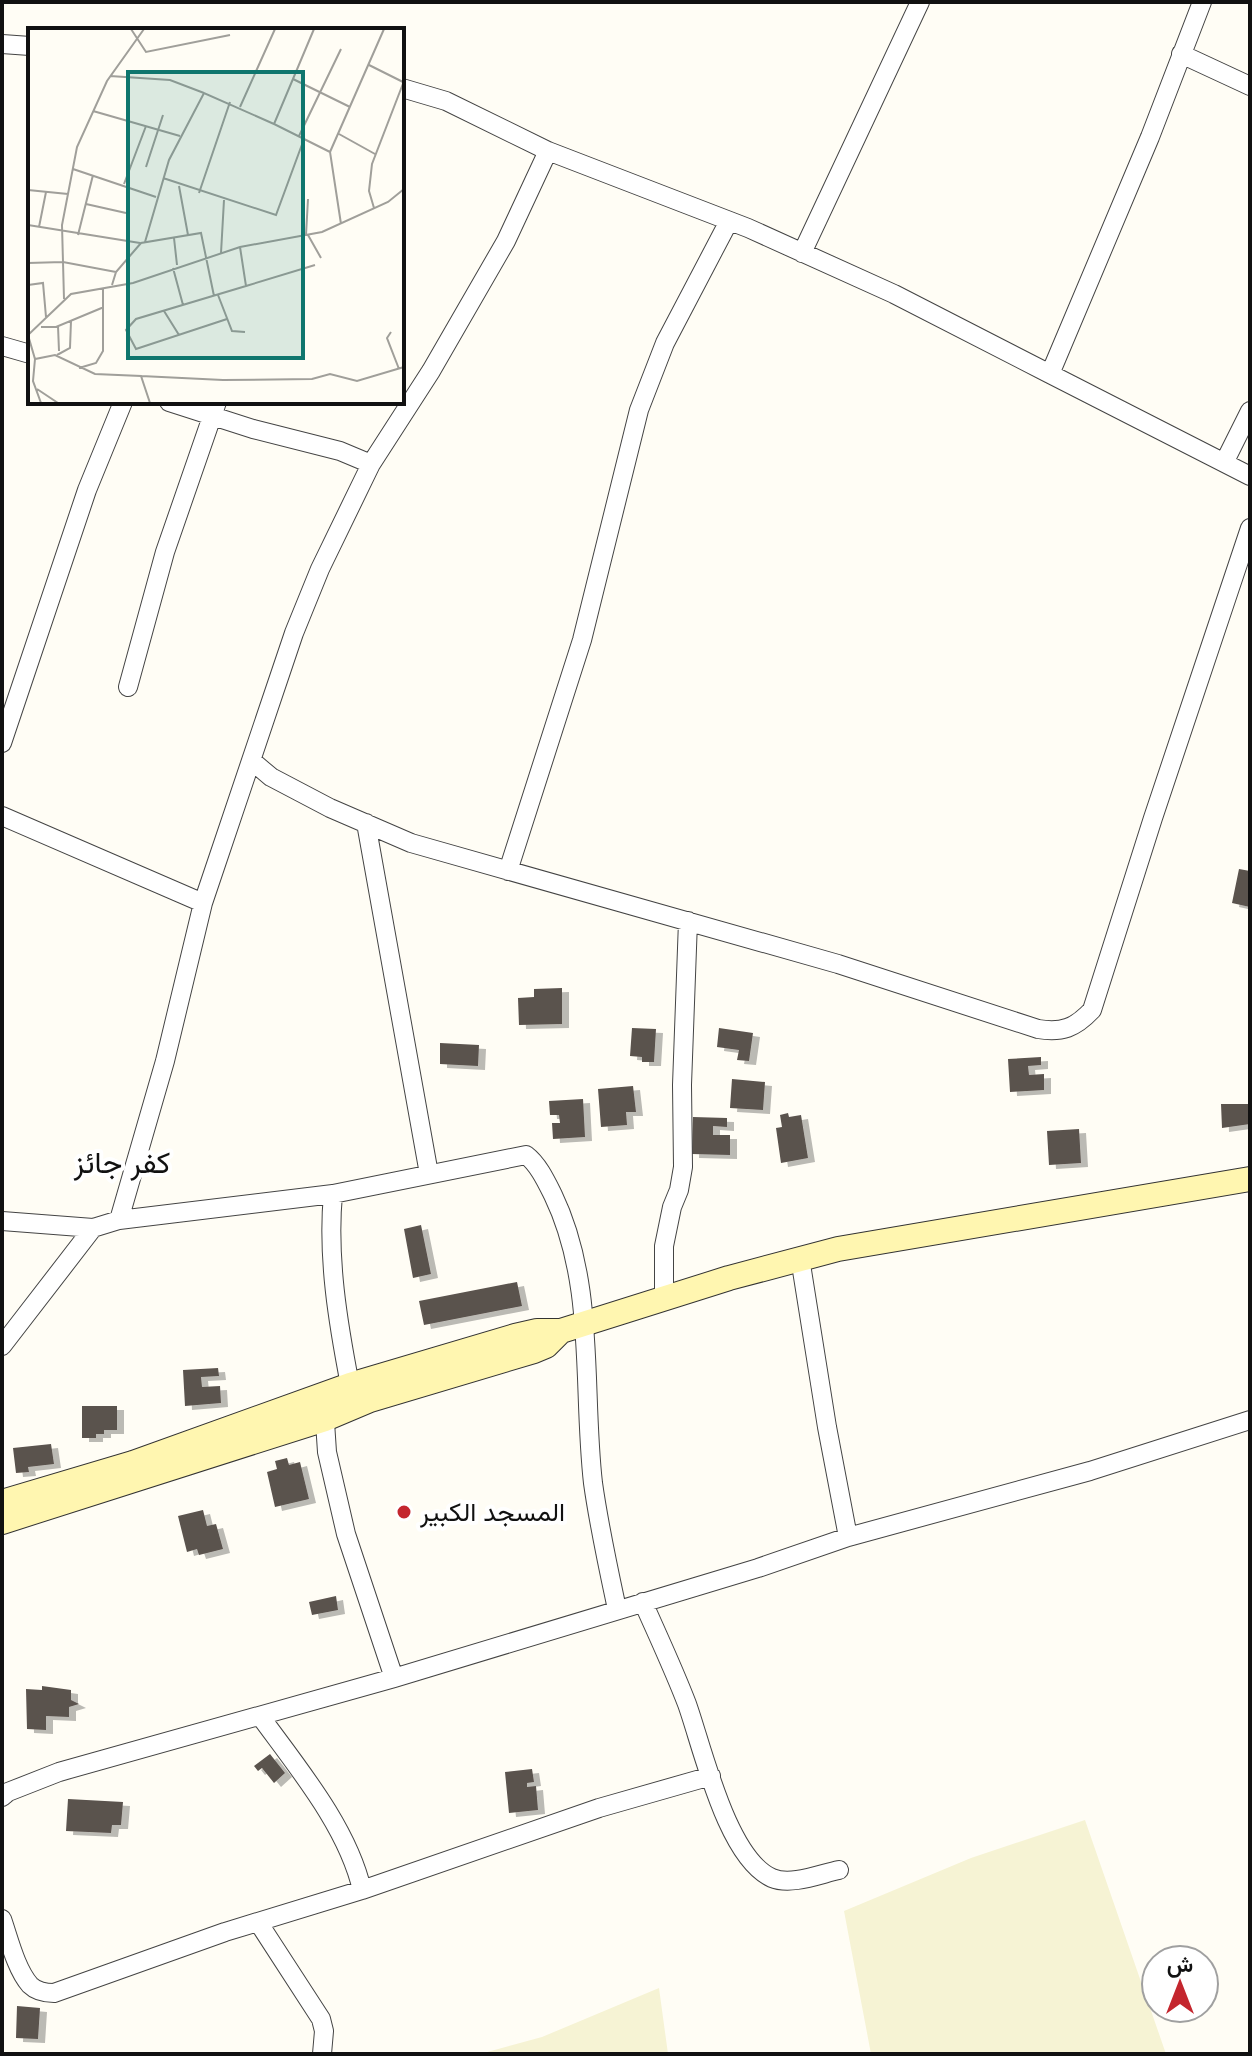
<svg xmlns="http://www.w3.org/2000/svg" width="1252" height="2056" viewBox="0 0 1252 2056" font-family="Georgia,Vazirmatn,serif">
	<defs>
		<filter id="shadow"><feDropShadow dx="7" dy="4" stdDeviation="0" flood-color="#0004"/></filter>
	</defs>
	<rect width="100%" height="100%" fill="#fffdf5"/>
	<path fill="#f6f3d4" d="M1085,1820l81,234h-295l-27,-143 127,-53z
		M659,1988l9,66h-188l62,-17z"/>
	<path fill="#5a524d" filter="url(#shadow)" d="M1239,869l11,2v36l-18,-4z
		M562,988v36l-43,1 -1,-27 16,-1v-8z
		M632,1028l24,1 -2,33h-12v-5l-12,-1z
		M719,1028l34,5 -4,28 -12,-1 2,-10 -22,-3z
		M440,1043l39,2 -1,21 -38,-2z
		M1041,1057v8l-13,1 1,9 15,-1v16l-34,2 -2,-33z
		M732,1079l33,3 -2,28 -33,-2z
		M633,1086l3,26h-10l1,13 -26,2 -3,-38z
		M583,1099l2,38 -32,2 -1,-16h8l-1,-8h-9l-1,-14z
		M1221,1104h29v20l-28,4z
		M788,1113l1,4 12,-2 7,43 -27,5 -5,-35 6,-1 -2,-12z
		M693,1117l34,1v9l-14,-1v9h17v20l-38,-1z
		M1079,1129l2,34 -32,2 -2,-34z
		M421,1225l10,49 -18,4 -9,-49z
		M517,1282l5,24 -98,19 -5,-24z
		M218,1368l1,8 -18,1 1,10 18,-1 1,17 -36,3 -2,-36z
		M82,1406h35v24h-13v4h-8v4h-14z
		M51,1444l3,20 -26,3 1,5 -13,1 -3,-25z
		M287,1458l2,7 11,-3 9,37 -34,8 -8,-35 10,-3 -2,-8z
		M203,1510l4,16 9,-2 7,25 -24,6 -2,-6 -10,3 -9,-36z
		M336,1596l2,14 -26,5 -3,-13z
		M42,1686l29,4v10l8,4 -10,3v10l-23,-1v14l-19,-1 -1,-40 16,1z
		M270,1754l15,19 -11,10 -12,-15 -4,3 -4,-5z
		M532,1769l2,13 -7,1v4l9,-1 2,24 -29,3 -4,-41z
		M68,1799l55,3 -2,23h-9l-1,8 -45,-2z
		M17,2006l23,2 -2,31 -22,-1z"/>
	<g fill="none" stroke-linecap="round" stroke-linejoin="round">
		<g stroke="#444" stroke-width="20">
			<path id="street" d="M1202,2l-52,135 -100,237 200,102
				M2,44l28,2
				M1181,54l69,32
				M402,88l44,13 102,50
				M802,253l118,-251
				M2,346l28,8
				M169,402l84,27 87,22 31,13
				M1225,461l25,-50
				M128,687l37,-135 52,-150
				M2,743l85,-253 36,-88
				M252,761l19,16 59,31 81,35 427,121 200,65c24,4 37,-1 54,-19l61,-192 97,-290
				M2,816l201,87
				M366,823l63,351
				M508,871l74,-231 57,-230 26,-67 64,-122
				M333,1194c-6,63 5,129 17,191
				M119,1220l46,-159 38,-158 91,-270 26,-64 51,-105 60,-93 75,-130 42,-90 200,77 146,66 156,80
				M2,1221l91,7
				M664,1299v-53l8,-39 7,-17 4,-23 -1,-82 6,-164
				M2,1346l91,-118 26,-8 214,-26 193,-39c12,9 20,26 27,40 43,89 29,192 40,288 6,43 15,84 24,126
				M324,1407l3,45 19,82 48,144
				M848,1537l242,-66 160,-51
				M643,1602c15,34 31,68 44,102 16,45 40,154 85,174 19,8 48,-4 67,-8
				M260,1716c38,52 88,112 102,174
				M2,1797l6,-5 51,-20 335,-94 364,-110 90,-31 -21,-110 -27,-169
				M2,1919c7,20 14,50 28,66 6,6 16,8 24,8l171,-61 137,-42 237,-82 112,-32
				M258,1922l63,97 3,12 -2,23"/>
		</g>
		<g stroke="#333" stroke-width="26">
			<path id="secondary" d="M2,1502l131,-39 217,-78 165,-49 22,-5h24l168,-53 109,-29 412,-70
				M2,1522l323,-103 45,-19 164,-49 12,-5 15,-15"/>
		</g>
		<use href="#street" stroke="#fff" stroke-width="18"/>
		<use href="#secondary" stroke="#fff6b0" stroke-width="24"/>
	</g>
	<circle fill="#c4262e" stroke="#fff" stroke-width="3" cx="404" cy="1512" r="8"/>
	<g text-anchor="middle" stroke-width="8" stroke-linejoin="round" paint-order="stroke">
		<g font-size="26" fill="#111" stroke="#fff" text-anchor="start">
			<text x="420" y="1521">المسجد الكبير</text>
		</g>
		<g font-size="30" fill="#111" stroke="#fff">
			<text x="122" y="1173">كفر جائز</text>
		</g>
	</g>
	<g transform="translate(28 28)">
		<rect width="376" height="376" fill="#fffdf5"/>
		<path fill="none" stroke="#a09f9a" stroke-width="2" d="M103,1l15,23 84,-17M286,1l-40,95 56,28M341,37l34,17M82,48l60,4 34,13M265,51l57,28M212,79l35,-78M65,83l87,25M311,106l36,20M271,108l42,-87M118,139l17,-52M45,141l83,28M135,150l113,37 28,-76M96,156l22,-58M151,158l9,49M0,162l40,4M171,165l31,-91M58,176l40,9M346,180l-5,-17 3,-27 32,-83M313,196l-11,-72 54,-123M0,197l112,18M11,199l7,-35M50,207l15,-60M278,207l2,-36M280,207l13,23M146,210l3,27M117,214l24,-82 35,-67 70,31M193,225l3,-53M0,235l35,-1 53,10M145,240l10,37M0,257l15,-2 3,34M84,257l4,-13 25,-29 60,-10 13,63M218,258l69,-21M190,267l14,36 13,1M36,271l-2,-74 15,-78 30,-66 37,-52M136,283l15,24M199,291l-91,30 -10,-19 10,-11 110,-33 -6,-39M30,298l1,25M13,299h15l48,-20M363,304l-4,6 12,31M29,327l13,-7 1,-27M7,331l-2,22 8,22M51,340l17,-5 7,-12v-62M113,348l82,4 89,-1 18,-5 27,7 47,-14M9,361l21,14M122,375l-9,-27 -46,-2 -40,-19 -20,4 -7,-24 43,-41 62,-11 107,-36 82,-15 66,-30 16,-13"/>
		<path fill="#0f766e" fill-opacity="0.15" stroke="#0f766e" stroke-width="4" d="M100,44h175v286h-175z"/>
		<rect width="376" height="376" fill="none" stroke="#111" stroke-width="4"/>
	</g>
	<rect width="1252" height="2056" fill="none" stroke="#111111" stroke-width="8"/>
	<g transform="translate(1180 1984)"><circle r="38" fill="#ffffff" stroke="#a0a0a0" stroke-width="2"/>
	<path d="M0-6L14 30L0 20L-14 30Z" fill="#c4262e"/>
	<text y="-12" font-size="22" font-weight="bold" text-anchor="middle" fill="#111111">ش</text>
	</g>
</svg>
